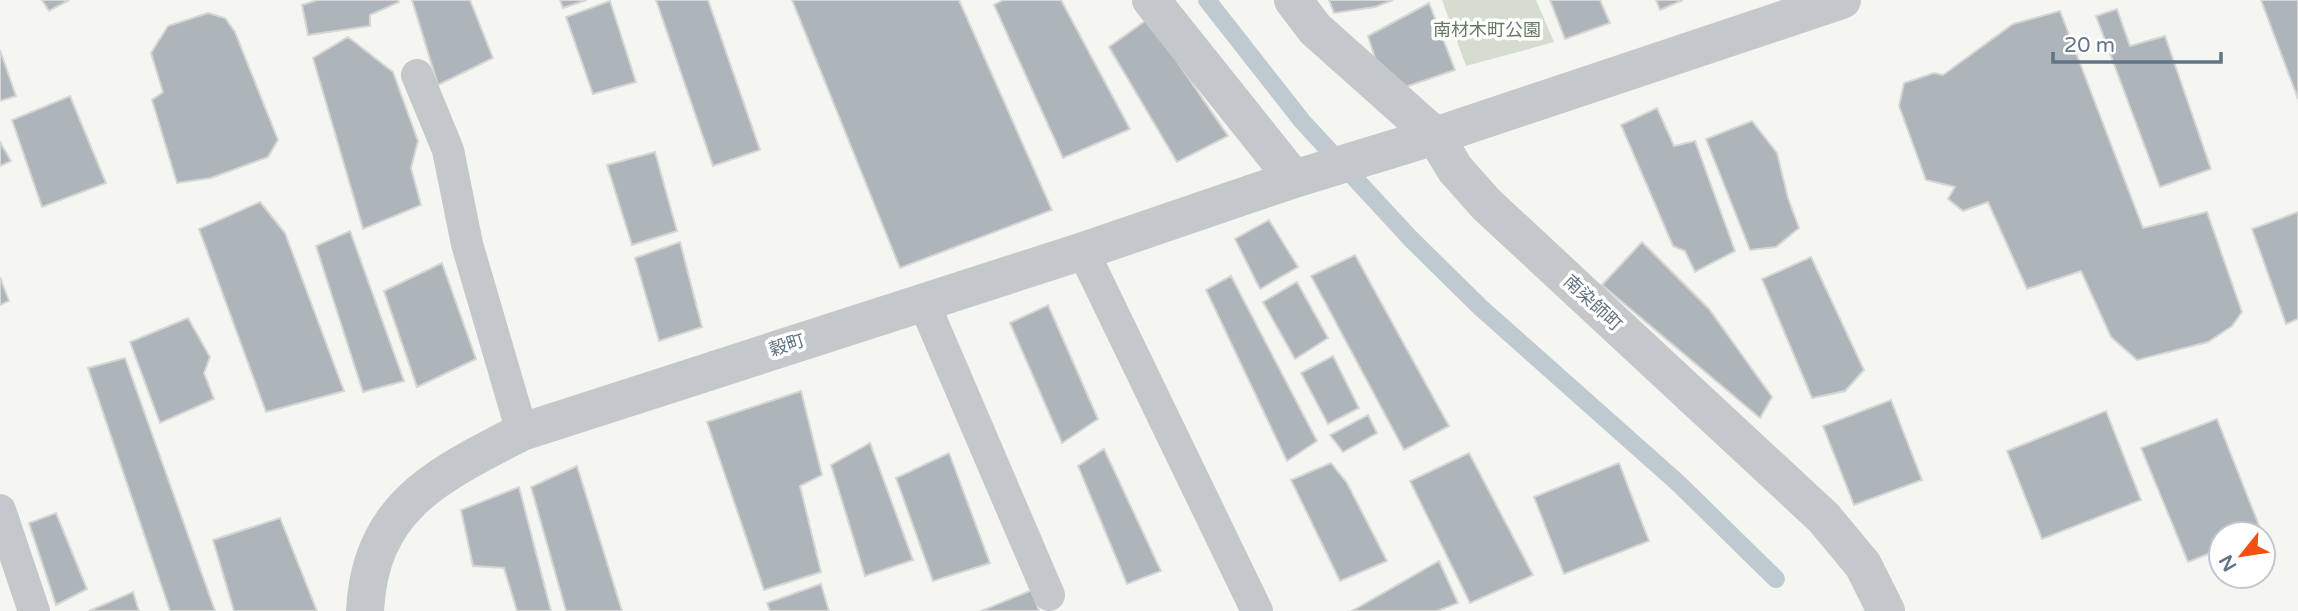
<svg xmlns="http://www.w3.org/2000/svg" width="2298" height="611" viewBox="0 0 2298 611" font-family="'Varela Round','Noto Sans JP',sans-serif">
	<rect width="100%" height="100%" fill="#f5f5f1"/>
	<path fill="#d5ddd1" d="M1442,0h94l18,42 -88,24z"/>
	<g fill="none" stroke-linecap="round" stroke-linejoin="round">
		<path stroke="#bfcad0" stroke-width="18" d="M1207,0l95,121 108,117 70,69 198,176 98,96"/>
	</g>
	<path fill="#adb5bb" stroke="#d6d6d4" stroke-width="2" d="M42,0h27l-20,11z
		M317,0h80l2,2 -29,13v11l-62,9 -6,-30z
		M412,0h58l23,58 -55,27z
		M560,0h27l-24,8z
		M656,0h52l52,150 -47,16z
		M792,0h167l93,210 -152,58z
		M1003,0h58l69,129 -67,29 -69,-153z
		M1329,0h64l-18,7 -41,6z
		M1550,0h50l10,23 -45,16z
		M1656,0h27l-23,10z
		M2261,0h37v99z
		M610,1l26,81 -43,12 -27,-77z
		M1429,3l26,67 -53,18 -24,-20 -10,-32z
		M2117,9l13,37 35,-10 46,133 -51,18 -64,-171z
		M2060,11l83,217 64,-16 35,100 -10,14 -24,16 -71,18 -26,-23 -30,-66 -54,18 -39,-87 -25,9 -15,-12 7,-12 -29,-7 -27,-74 5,-23 30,-10 9,2 70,-51z
		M208,13l17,5 10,14 43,108 -10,17 -57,21 -34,5 -25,-83 11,-8 -12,-39 17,-27z
		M1148,19l80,117 -51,26 -68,-115z
		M348,37l45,35 25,69 -7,27 10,37 -58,24 -50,-171z
		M0,50l16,46 -16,5z
		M70,96l36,87 -64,24 -30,-87z
		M1657,108l17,38 21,-5 40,110 -40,21 -10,-21 -12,-5 -52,-121z
		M1752,121l25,32 11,45 11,30 -23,19 -26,3 -44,-111z
		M0,142l11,19 -11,5z
		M655,152l22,79 -45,14 -25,-80z
		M260,202l25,31 59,158 -78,21 -67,-183z
		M2298,212v107l-12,5 -34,-95z
		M1269,220l29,47 -38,22 -25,-50z
		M350,231l54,150 -41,11 -47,-146z
		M680,242l22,85 -43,14 -24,-83z
		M1642,242l67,67 63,88 -12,21 -158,-133z
		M1355,255l94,171 -45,24 -93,-174z
		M1811,257l53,113 -19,21 -33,7 -50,-119z
		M442,263l34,96 -59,28 -33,-96z
		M1231,276l86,165 -30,20 -81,-171z
		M0,277l9,24 -9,4z
		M1297,282l31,56 -33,21 -32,-57z
		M1048,305l50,114 -36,24 -52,-120z
		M188,318l22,39 -6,16 10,26 -54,24 -30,-81z
		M1333,356l26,52 -31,16 -27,-51z
		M125,358l90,253h-45l-82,-243z
		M801,391l21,84 -22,11 21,86 -57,18 -57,-168z
		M1891,400l31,80 -68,25 -31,-79z
		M2106,411l35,89 -99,39 -35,-88z
		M1368,415l9,18 -34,19 -13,-17z
		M2217,419l45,114 -41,1v15l-33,13 -47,-114z
		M870,443l43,117 -48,16 -34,-111z
		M1104,449l57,122 -34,13 -49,-118z
		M949,453l41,110 -57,18 -37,-103z
		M1469,453l64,122 -63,28 -60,-122z
		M1331,463l16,20 40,78 -47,20 -49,-101z
		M1619,463l30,78 -85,33 -30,-77z
		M577,466l45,145h-56l-35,-124z
		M519,487l32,124h-34l-13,-43 -31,-2 -12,-56z
		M56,513l31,76 -31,16 -27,-82z
		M280,518l37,93h-83l-21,-71z
		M1439,561l19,42 -21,8h-85z
		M821,584l8,27h-59l-3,-8z
		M1032,590l7,21h-58z
		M133,592l6,19h-50z"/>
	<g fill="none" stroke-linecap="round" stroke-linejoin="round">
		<path stroke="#c4c8cb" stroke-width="32" d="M417,75l31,75 19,94 55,188
			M1083,251l174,360
			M923,301l126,294
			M0,510l34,101"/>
		<path stroke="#c4c8cb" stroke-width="38" d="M1151,0l143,179
			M1293,0l22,29 120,107 20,33 31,35 338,314 39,47 23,46"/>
		<path stroke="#c4c8cb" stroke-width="38" d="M365,611c5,-106 74,-136 157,-179l561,-181 211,-72 141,-43 407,-136"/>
	</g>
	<g text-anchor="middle" stroke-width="7" stroke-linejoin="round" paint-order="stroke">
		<g font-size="18" fill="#657b60" stroke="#fff">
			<text x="1487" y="36">南材木町公園</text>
		</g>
		<g font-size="18" fill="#617485" stroke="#fff">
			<text transform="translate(1593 303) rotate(43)" y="6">南染師町</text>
			<text transform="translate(787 345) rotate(-18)" y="6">穀町</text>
		</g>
	</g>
	<g transform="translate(2242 555) rotate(240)"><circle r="33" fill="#ffffff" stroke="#c0c7ce" stroke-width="2"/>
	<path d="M0-5L12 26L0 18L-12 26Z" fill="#f44e12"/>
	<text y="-10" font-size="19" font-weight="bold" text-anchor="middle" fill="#617485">N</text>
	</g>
	<path d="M2053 52v10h168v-10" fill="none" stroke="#617485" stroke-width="3.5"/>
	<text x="2064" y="52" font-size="21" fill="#617485" stroke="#ffffff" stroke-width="5" paint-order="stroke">20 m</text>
</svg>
